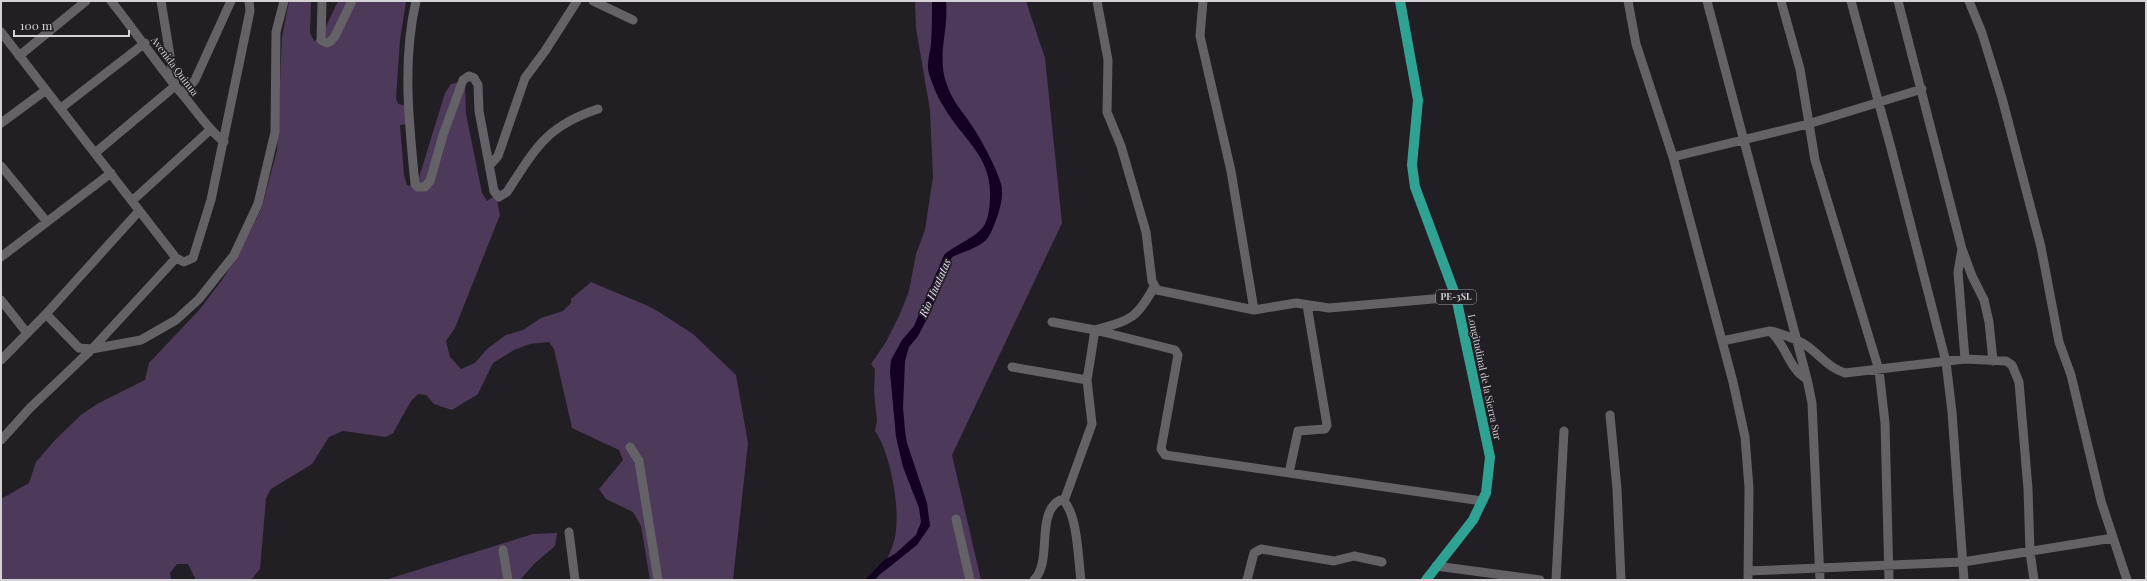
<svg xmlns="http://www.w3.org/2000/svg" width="2147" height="581" viewBox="0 0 2147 581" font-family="'Playfair Display',serif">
	<rect width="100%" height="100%" fill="#221f24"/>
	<path fill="#4d395a" d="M289,1h22l-1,32 4,8 7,-4 17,-36h68l-6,39 -4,58 2,6 11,2 -2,18 -7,1 4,50 3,10 9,2 29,-94 6,-9 9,-2 5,3 1,29 16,79 5,8 9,-6 4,20 -45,113 -9,13 4,16 11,12 14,-6 12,-14 19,-14 17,-5 18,-12 22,-7 8,-8v-4l20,-17 57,24 11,6 34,22 43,41 12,68 -15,137h-83l-9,-54 -8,-14 -27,-13 -7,-10 24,-29 -4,-10 -47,-22 -18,-79 -5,-7 -19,2 -16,6 -21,13 -15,31 -26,16 -18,-6 -8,-9 -8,-1 -7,7 -18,32 -7,4 -43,-6 -14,6 -17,27 -41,25 -5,9 -6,71 -9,11h-55l-8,-16h-11l-7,9 1,7h-170v-81l28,-16 7,-21 19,-22 26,-25 16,-11 48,-24 4,-17 51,-54 22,-29 20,-32 20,-41 15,-57 5,-113z
		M915,1h111l19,57 17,165 -110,232 29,125h-105c7,-12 14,-25 18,-39 8,-26 -3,-88 -19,-110l2,-10 -3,-29 1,-23 -4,-5 15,-22 14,-28 9,-23 7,-37 9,-24 8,-53 -3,-67 -14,-82z
		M557,533l-2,13 -21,18 -14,16h-135l148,-46z"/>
	<path fill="#130021" d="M932,1h14c3,29 -10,56 1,84 6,18 18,29 27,44 8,12 24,42 27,55 3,10 -1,26 -5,36 -3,7 -5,15 -11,21 -9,8 -23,11 -33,16l-21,54 -13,25 -9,11 -4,14 -2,46 2,24 2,12 20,60 3,23 -13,19 -44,35h-8l18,-19 13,-8 20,-18 5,-13 -2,-14 -16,-41 -7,-30 -6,-65 1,-12 11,-20 12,-14 30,-71c12,-11 33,-17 41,-31 4,-8 5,-19 5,-27 2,-41 -28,-58 -46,-90 -7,-10 -11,-22 -15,-33 -3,-10 1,-20 2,-30 1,-15 1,-29 1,-43z"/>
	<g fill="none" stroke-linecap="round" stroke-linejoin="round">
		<path stroke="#656267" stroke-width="9" d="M111,1c24,30 46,63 71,93 14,16 25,34 42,48
			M322,1l-1,39 6,3 4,-2 4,-5 17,-35
			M416,1c-14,60 -7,122 -1,183l3,3h7l5,-6 13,-46 20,-55 6,-4 5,2 4,7 1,26 15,80 5,6 8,-5c28,-43 39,-66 91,-83
			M593,1l40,19
			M1097,1l11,59 -1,52 14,34 25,86 6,49 5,9 97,20
			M1203,1l-3,35 31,135 23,139 42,-7 33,5 127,-11
			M1628,1l8,43 37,113 60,225 12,55 4,51 -1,92
			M1707,1l100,378 5,24 8,177
			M1781,1l19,68 15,91 64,210 6,53 4,157
			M1851,1l40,147 55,214 6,50 12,168
			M1898,1l64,248 10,27 12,24 5,22 4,39
			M1969,1l13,32 20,65 39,149 18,95 12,33 30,126 26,79
			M1,32l175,226 8,4 9,-4 18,-58 39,-189 -1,-10
			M19,56l67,-55
			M181,93l7,-5 7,-8 36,-79
			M61,108l84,-65
			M1,123l45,-33
			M95,153l80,-67 -14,-85
			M1673,157l135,-33 114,-35
			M490,165l8,-9 27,-78 20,-27 32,-50
			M1,166l46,56
			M132,201l78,-71
			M1962,249l-4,23 7,87
			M1,257l110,-84
			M1,300l26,33
			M46,314l33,34 13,1 49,-9 35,-20 23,-21 35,-44 24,-51 17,-72 1,-100 8,-31
			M1052,322l43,8 80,20 3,5 -17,94 4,6 317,46
			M1770,331c8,1 31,10 37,15 14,10 22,22 38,27l120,-14 41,2 6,4 7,17 9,107 2,63 4,28
			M1722,341l48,-10c16,13 19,39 37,48
			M1,360l45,-46 93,-103
			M1012,367l75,13
			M1610,415l7,74 4,91
			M1,440l29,-32 62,-59 84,-91
			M630,447l9,14 19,119
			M1289,473l9,-42 27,-2 2,-4 -20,-120
			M1064,501l28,-77 -5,-44 8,-50c35,-10 41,-10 59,-43
			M956,519l14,61
			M569,532l6,48
			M503,550l5,30
			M1436,566l104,14
			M1748,571l215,-9 150,-24
			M1034,580c19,-19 1,-66 26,-80l4,1c14,16 14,58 17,79
			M1247,580l7,-27 7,-4 73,12 20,-5 28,6
			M1556,580l8,-149"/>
		<path stroke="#30a294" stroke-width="10" d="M1400,1l18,99 -6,65 3,22 41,110 34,160 -4,36 -13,27 -47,60"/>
	</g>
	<g text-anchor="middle" stroke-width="3.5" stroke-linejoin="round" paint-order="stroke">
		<rect fill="#221f24" stroke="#9f9ca0" stroke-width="1" x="1436" y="290" width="40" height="14" rx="3"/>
		<g font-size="9" font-weight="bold" fill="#d4d2d5">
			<text x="1456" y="300">PE-3SL</text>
		</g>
		<g font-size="10" fill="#d4d2d5" stroke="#221f24">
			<text transform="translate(175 66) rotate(53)" y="4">Avenida Quinua</text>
			<text transform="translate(1485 377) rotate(78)" y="4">Longitudinal de la Sierra Sur</text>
		</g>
		<g font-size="11" font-style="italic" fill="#efdcfc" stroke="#221f24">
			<text transform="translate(935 288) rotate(-66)" y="4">Rio Huatatas</text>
		</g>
	</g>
	<rect width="2147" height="581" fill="none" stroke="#d4d2d5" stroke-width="4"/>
	<path d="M14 30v6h115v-6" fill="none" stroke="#d4d2d5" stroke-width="2"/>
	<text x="20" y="30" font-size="12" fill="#d4d2d5" stroke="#221f24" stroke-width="3" paint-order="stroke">100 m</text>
</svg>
